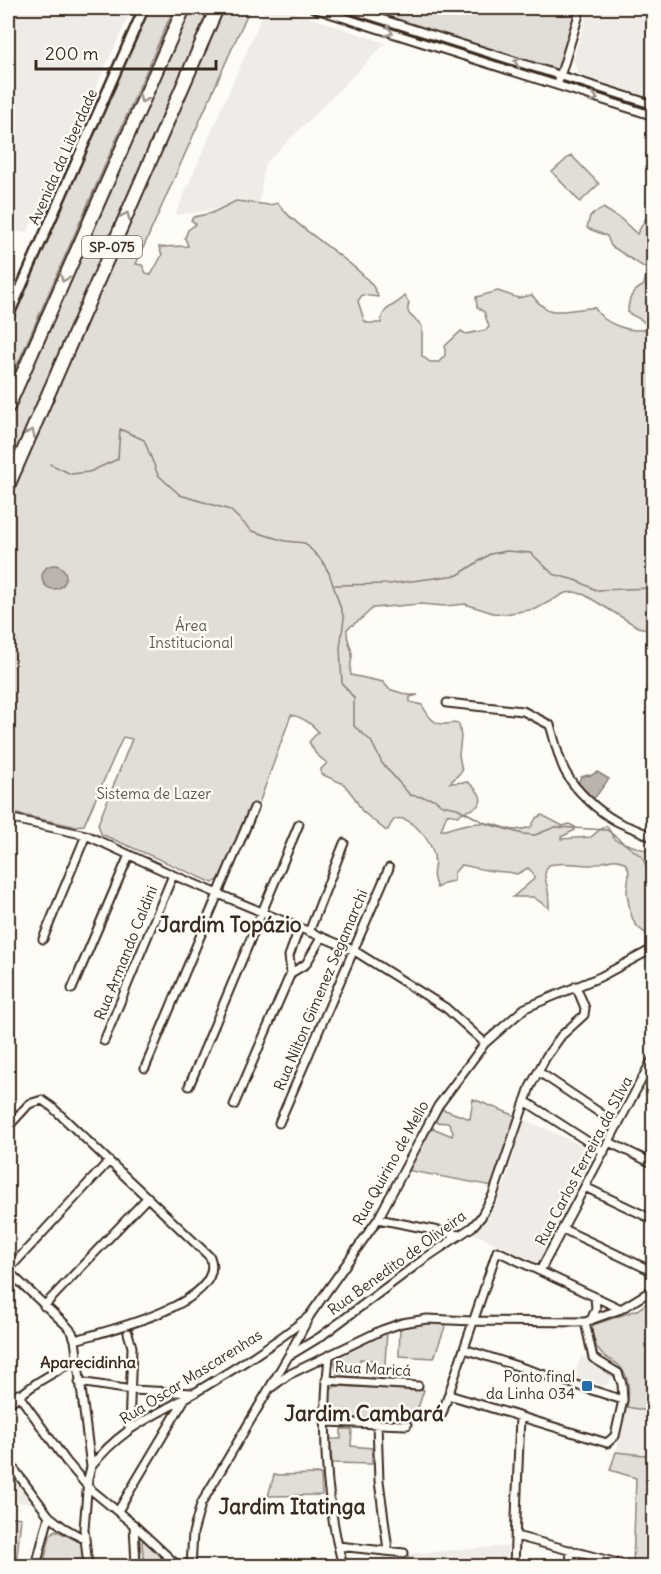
<svg xmlns="http://www.w3.org/2000/svg" width="661" height="1574" viewBox="0 0 661 1574" font-family="Delius,sans-serif">
	<rect width="100%" height="100%" fill="#fdfcf7"/>
	<filter id="ink" filterUnits="userSpaceOnUse"><feTurbulence type="fractalNoise" baseFrequency=".0167" numOctaves="2"/><feDisplacementMap in="SourceGraphic" scale="12" xChannelSelector="R" yChannelSelector="G"/><feConvolveMatrix kernelMatrix="1 2 1 2 8 2 1 2 1" color-interpolation-filters="sRGB"/></filter>
	<g filter="url(#ink)">
		<path fill="#efece7" d="M8,8h125l-106,225 -19,-2z
			M269,8h13l104,35 -121,121 -6,40 -84,11 87,-199z
			M589,8h64v91l-74,-24 -6,-15z
			M524,1119l66,30 3,5 1,6 -55,104 -68,-32 13,-10 10,-14 13,-30z
			M581,1356l9,2 23,16 -5,10 -4,2 -30,-9z
			M627,1407l26,5v44l-37,-4z
			M8,1467l25,34 -3,2 -22,-1z
			M508,1546l-1,20h-101v-12z"/>
		<path fill="#e1ded7" stroke="#8e847a" stroke-width="1.5" d="M148,8h26l-166,378v-55z
			M186,8h25l-203,464v-57z
			M224,8h26l-114,256 6,1 4,8 5,2 11,-20 -3,-8 29,-1 -3,-8 3,-8 8,-6 -5,-4 3,-3 18,-4 24,-12 33,4 9,-2c18,28 95,67 100,94l-16,-2 -4,6 6,19 3,3h14c1,-17 14,-16 24,-27l4,7c-5,14 7,14 13,23v30l8,6h9l6,-7v-9l16,-15 5,3 20,-4 3,-3 -5,-15 -7,-5 -1,-10 22,-6 20,7 14,-3c16,22 25,16 49,14 6,0 8,-2 14,-1 8,16 35,25 52,21v-3l-5,-6 -14,-7c0,-14 3,-21 16,-28l3,-16 -36,-23 -4,-10 -20,-8 3,-12 13,-8 18,11 16,15 9,-16 7,2v411l-15,-4 -53,-32 -10,-3 -10,1 -29,16 -32,5 -11,-1 -28,-9 -20,2 -25,-2 -47,4 -12,11 -14,10c-1,12 4,15 5,25 0,8 -3,13 -1,21l32,7 6,7 19,6h10l-8,2v5l12,3c5,9 11,20 22,19 7,0 9,-2 15,0l2,13 -2,18 3,16 -12,12 18,-1c6,5 20,17 8,25 -7,5 -13,3 -18,9l-11,-2 -6,16c6,1 8,-2 14,-3 9,-3 19,-4 29,-4 20,0 22,12 47,4l5,-9 6,-3 21,11 6,-2 6,3v3l-14,7v2l30,-2 12,-10 4,-1 8,14 36,12 2,6v80c-7,-4 -17,-10 -20,-18 -2,-5 -6,-23 -6,-28 0,-11 8,-28 -9,-32 -9,-2 -19,5 -28,5 -14,0 -27,-4 -41,0 -8,10 -2,16 -1,26 1,5 1,11 1,17l-16,-11h-20l21,-18 -1,-6 -5,-5 -11,6c-11,-3 -20,-2 -31,-4 -9,-1 -15,-4 -25,-5l-7,8v8l-10,2 -7,5c-8,-18 0,-17 -3,-32 -2,-13 -22,-41 -38,-37 -4,1 -6,7 -8,11h-3l-23,-19 -8,-14 -10,-13 -23,-10v-5l6,-6 -11,-9 -7,-12 9,-10c-5,-8 -18,-16 -27,-17l-33,91 -6,-2 -27,67 -3,6 -9,6 -112,-49 -3,-10 34,-85 -9,-2 -39,88 -11,1 -65,-14v-311z
			M359,8h211l6,1 -19,63z
			M571,155l28,29 -19,18 -28,-30z
			M473,1099l43,17 -24,70 -86,-16 24,-43 22,9 1,-5 -4,-8 -15,-1 8,-13 28,10z
			M653,1299v113l-26,-5c2,-11 3,-23 -2,-33 -9,-19 -25,-10 -31,-35 -2,-6 -3,-8 -1,-14l44,-15z
			M428,1322l18,2 -12,34 -35,-2 1,-29z
			M387,1331l-3,48 -12,-1 1,-18 -13,-1 -2,18 -17,-1 -4,-2 -2,-13 3,-7z
			M336,1386l88,4 -7,21 -2,-2 -4,12 -73,-4c-12,-4 -12,-18 -7,-28z
			M341,1429h11l-1,17 21,2v16l-40,-1 -2,-24h11z
			M616,1452l37,4v110h-20l3,-88 -26,-8z
			M321,1474l1,21 -54,1 6,-21z
			M8,1516l13,2 -5,48h-8z
			M55,1530l27,13 3,23h-42l7,-30z
			M143,1540l30,26h-29l-2,-24z"/>
		<path fill="#bbb4ad" stroke="#887d74" stroke-width="1.5" d="M42 577a12 12 0 1 1 24 0a12 12 0 1 1-24 0Z
			M597,772l12,7c-6,6 -9,14 -16,20l-15,-16 3,-6 7,-2 2,1z"/>
		<g fill="none" stroke-linecap="round" stroke-linejoin="round">
			<path stroke="#887d74" stroke-width="1.5" d="M50,464l21,10 18,-2 29,-13 2,-30 24,11 14,35 22,20 50,15 22,21 33,10 20,2
				M305,543l17,18 7,12 15,45 -4,30 2,35 12,15v28l17,15 11,22 28,32 24,4 8,6 15,3 30,16 36,10 12,1 20,-8 52,3 35,27 12,25
				M335,585l54,-1 69,-9 32,-21 17,-3 24,2 22,21 25,7 18,9 58,-2"/>
			<g stroke="#3b2a1e" stroke-width="11">
				<path id="minor" d="M313,8l341,108
					M346,8l308,97
					M559,80l22,-72
					M447,703l76,8 27,14c5,15 8,34 16,48 10,18 32,38 50,48 13,7 26,9 38,18
					M8,818l78,17 87,40 180,75 93,58 39,35
					M309,932l35,-89
					M43,939l43,-104
					M291,973l15,-9 15,-26
					M72,989l57,-134
					M104,1041l69,-166
					M145,1068l109,-260
					M539,1072l79,53
					M189,1086l110,-262
					M525,1101l79,51
					M234,1105l57,-132 -2,-17 10,-27
					M279,1123l110,-255
					M8,1127l21,-23 13,-4 10,7 158,150c18,47 -105,74 -135,83
					M609,1142l45,22
					M585,1187l69,33
					M378,1219l81,16
					M563,1229l91,43
					M8,1270l100,-108
					M8,1271l58,54 6,7 3,8 16,127 -3,12 -4,50 4,37
					M540,1271l111,-209h3
					M44,1306l104,-109
					M591,1320l5,-11 -1,-12
					M128,1333l4,14 -3,82
					M464,1349l159,51
					M292,1354l28,-17 104,-78 48,-32 9,-10 12,-22 37,-108 16,-30 15,-21 23,-21 1,-7 -9,-22
					M329,1356c-7,71 -5,141 14,210
					M326,1380l92,6
					M79,1382l53,8 61,3
					M272,1387l16,-12 94,-45 20,-7 25,-4 46,2 112,1 36,-13 33,-20
					M18,1394l48,67 23,27 45,37 44,41
					M449,1395l158,48 8,-7 8,-36 -1,-16 -4,-11 -25,-15 -8,-36
					M8,1404l30,-22 39,-23
					M442,1414l55,-163 124,58
					M325,1422l82,3
					M377,1424l2,57 9,69
					M8,1461l41,55 14,11 21,12
					M91,1467c30,-40 64,-51 105,-75 38,-23 77,-47 112,-75
					M118,1511l68,-114
					M134,1525l2,41
					M516,1536l105,28 2,2
					M338,1546l66,7
					M36,1566l13,-50
					M191,1566l2,-33 8,-29 88,-149 21,-40 68,-96 60,-113 47,-63 40,-35 75,-31 54,-29
					M514,1566l6,-149
					M570,1566l1,-16"/>
			</g>
			<g stroke="#3b2a1e" stroke-width="13">
				<path id="tertiary" d="M8,317l136,-309"/>
			</g>
			<g stroke="#3b2a1e" stroke-width="16">
				<path id="motorway" d="M8,407l176,-399
					M8,486l209,-478"/>
			</g>
			<use href="#minor" stroke="#fdfcf7" stroke-width="7"/>
			<use href="#tertiary" stroke="#fdfcf7" stroke-width="8"/>
			<use href="#motorway" stroke="#fdfcf7" stroke-width="12"/>
		</g>
		<defs><path id="oneway-chevron" d="M-2-3.5L2.5 0L-2 3.5" fill="none" stroke-width="1.6" stroke-linecap="round" stroke-linejoin="round" transform="scale(1.5)"/></defs>
		<g stroke="#9c938a">
			<use href="#oneway-chevron" transform="translate(389 32) rotate(18)"/>
			<use href="#oneway-chevron" transform="translate(518 62) rotate(-162)"/>
			<use href="#oneway-chevron" transform="translate(594 98) rotate(19)"/>
			<use href="#oneway-chevron" transform="translate(143 99) rotate(114)"/>
			<use href="#oneway-chevron" transform="translate(126 216) rotate(-66)"/>
			<use href="#oneway-chevron" transform="translate(64 278) rotate(114)"/>
			<use href="#oneway-chevron" transform="translate(31 433) rotate(-66)"/>
		</g>
	</g>
	<rect fill="#1f6fb2" stroke="#fdfcf7" stroke-width="2" x="581" y="1380" width="12" height="12" rx="3"/>
	<g text-anchor="middle" stroke-width="5" stroke-linejoin="round" paint-order="stroke">
		<rect fill="#fdfcf7" stroke="#75695f" stroke-width="1.5" x="82" y="236" width="60" height="22" rx="4.5"/>
		<g font-size="14" font-weight="bold" fill="#3b2a1e">
			<text x="112" y="252">SP-075</text>
		</g>
		<g font-size="15" fill="#3b2a1e" stroke="#fdfcf7">
			<text transform="translate(63 157) rotate(-66)" y="5">Avenida da Liberdade</text>
			<text transform="translate(126 953) rotate(-68)" y="5">Rua Armando Caldini</text>
			<text transform="translate(321 990) rotate(-67)" y="5">Rua Nilton Gimenez Segamarchi</text>
			<text transform="translate(584 1161) rotate(-62)" y="5">Rua Carlos Ferreira da SIlva</text>
			<text transform="translate(391 1163) rotate(-61)" y="5">Rua Quirino de Mello</text>
			<text transform="translate(397 1263) rotate(-36)" y="5">Rua Benedito de Oliveira</text>
			<text transform="translate(373 1369) rotate(3)" y="5">Rua Maricá</text>
			<text transform="translate(191 1377) rotate(-32)" y="5">Rua Oscar Mascarenhas</text>
		</g>
		<g font-size="15" fill="#64574c" stroke="#fdfcf7">
			<text x="191" y="631">Área<tspan x="191" dy="17">Institucional</tspan></text>
			<text x="154" y="799">Sistema de Lazer</text>
		</g>
		<g font-size="15" fill="#3b2a1e" stroke="#fdfcf7" text-anchor="end">
			<text x="575" y="1382">Ponto final<tspan x="575" dy="17">da Linha 034</tspan></text>
		</g>
		<g font-size="16" font-weight="bold" fill="#3b2a1e" stroke="#fdfcf7">
			<text x="88" y="1368">Aparecidinha</text>
		</g>
		<g font-size="21" font-weight="bold" fill="#3b2a1e" stroke="#fdfcf7">
			<text x="230" y="932">Jardim Topázio</text>
			<text x="364" y="1421">Jardim Cambará</text>
			<text x="292" y="1514">Jardim Itatinga</text>
		</g>
	</g>
	<rect width="661" height="1574" fill="none" stroke="#fdfcf7" stroke-width="30"/>
	<rect x="15" y="15" width="631" height="1544" fill="none" stroke="#3b2a1e" stroke-width="2" filter="url(#ink)"/>
	<path d="M36 60v9h180v-9" fill="none" stroke="#3b2a1e" stroke-width="3"/>
	<text x="45" y="60" font-size="18" fill="#3b2a1e" stroke="#fdfcf7" stroke-width="4.5" paint-order="stroke">200 m</text>
</svg>
